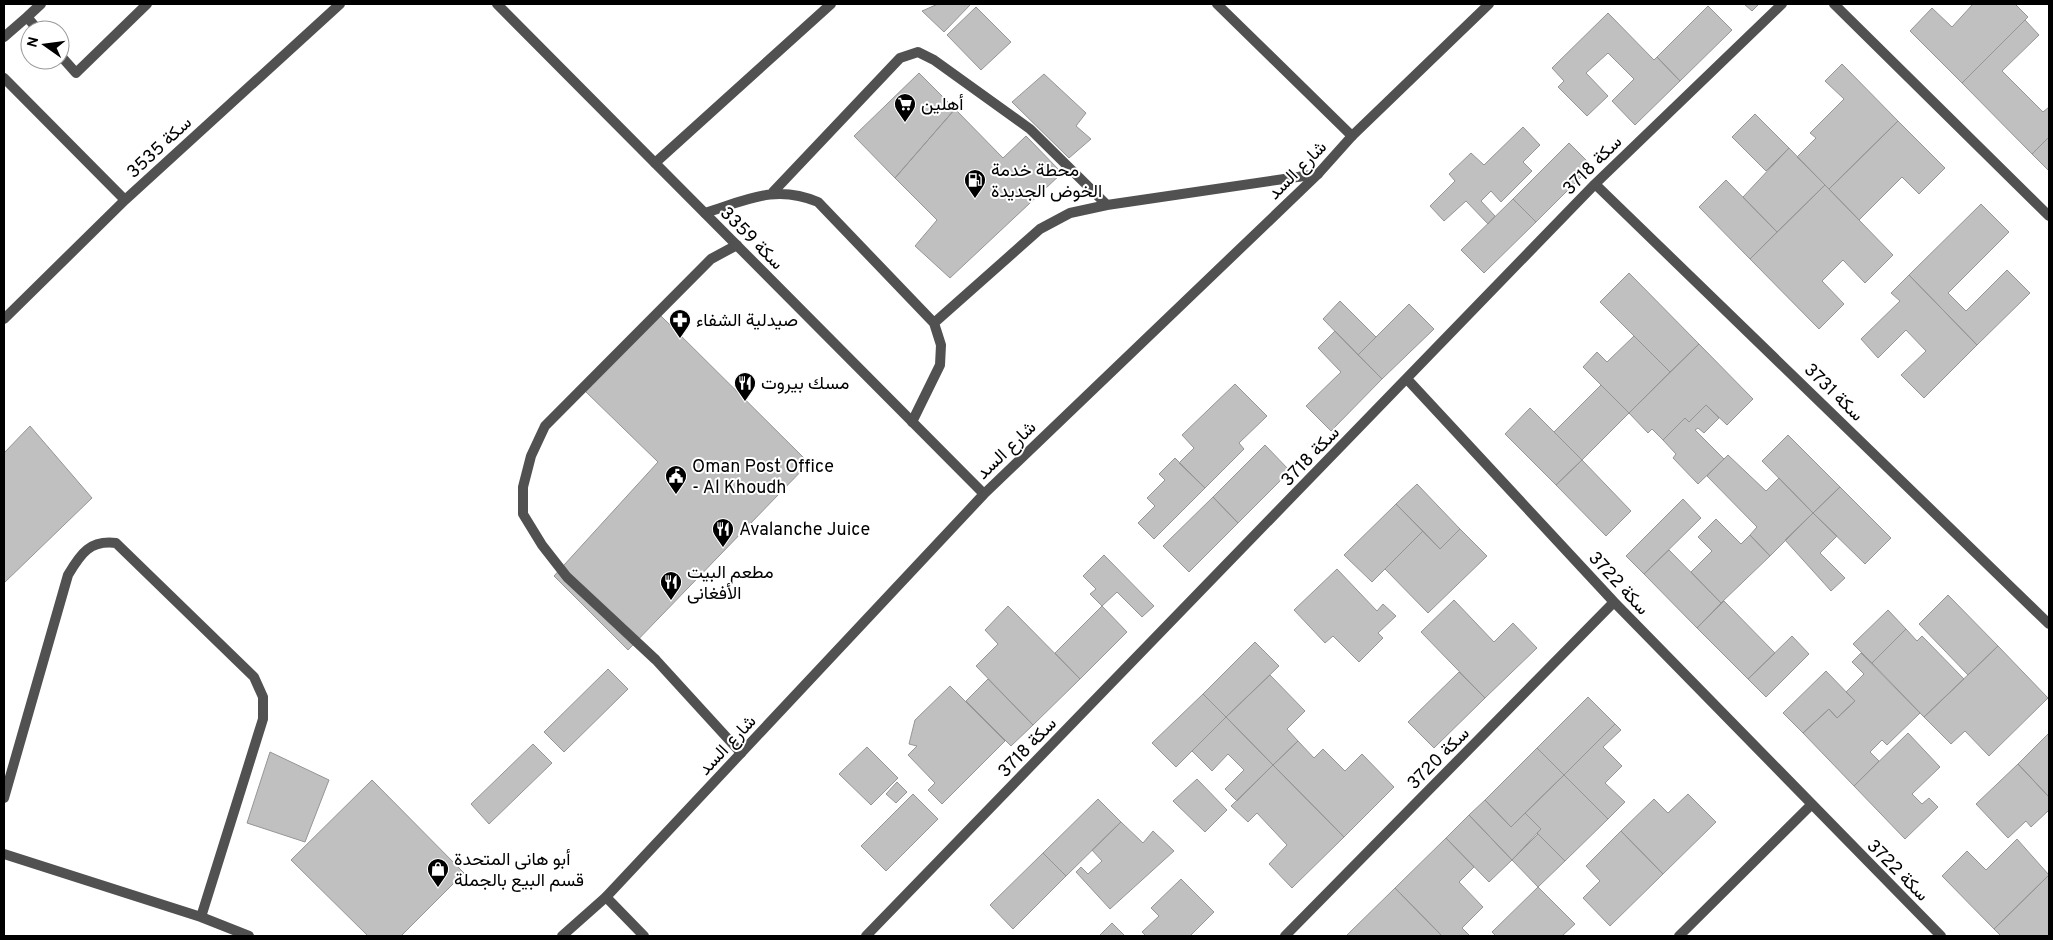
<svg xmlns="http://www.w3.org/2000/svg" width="2053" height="940" viewBox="0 0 2053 940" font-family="Overpass,Vazirmatn,sans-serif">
	<rect width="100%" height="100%" fill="#fff"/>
	<path fill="#c0c0c0" stroke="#959595" d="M938,4h33l-27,28 -22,-21z
		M1744,4h15l-7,7z
		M1973,4h42l13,13 -66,66 -52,-52 22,-23 20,19z
		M1708,6l24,24 -52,51 -23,-24z
		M976,7l35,35 -30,28 -34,-35z
		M1608,13l46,47 3,-3 23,24 -45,44 -23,-24 22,-22 -26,-26 -22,20 22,23 -21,20 -29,-29 6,-6 -12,-13z
		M2025,20l14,15 -37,36 41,41 6,-5v30l-17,17 -70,-71z
		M1842,64l56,57 -69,68 -32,-32 19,-19 -6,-5 34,-34 -19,-18z
		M919,73l36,36 -60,69 -41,-42z
		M1044,74l42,39 -10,13 15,13 -22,19 -57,-56z
		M955,109l48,49 23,-22 36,37 -112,105 -35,-32 22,-26 -42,-42z
		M1755,114l34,34 -23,23 -34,-34z
		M1898,121l47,47 -26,26 -17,-17 -43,43 -30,-31z
		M1523,127l17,18 -17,17 9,9 -31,31 -10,-11 -10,10 14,15 -7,8 -22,-23 -22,20 -14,-15 25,-25 -6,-7 22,-21 13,12z
		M2049,137v34l-17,-17z
		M1569,143l23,23 -56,56 -23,-23z
		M1789,148l36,37 -48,47 -34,-35z
		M1726,180l51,52 -27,27 -51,-52z
		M1825,185l68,70 -28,28 -22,-23 -21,21 22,23 -25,25 -69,-70z
		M1513,199l23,23 -52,51 -23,-23z
		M1981,204l28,28 -61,61 18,18 41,-41 23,23 -53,52 -68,-70z
		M1629,273l70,71 -29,28 -70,-70z
		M1909,275l68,70 -53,53 -23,-23 25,-24 -20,-21 -28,28 -17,-19 39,-38 -9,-8z
		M1340,301l36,36 -18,18 -35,-36z
		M1409,304l25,25 -52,50 -24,-24z
		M660,315l149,148 -181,187 -74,-74 104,-114 -73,-71z
		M1335,331l47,48 -51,52 -25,-25 35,-34 -23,-24z
		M1634,336l36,36 -41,41 -46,-46 14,-15 10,10z
		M1699,344l54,55 -26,26 -21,-20 -17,17 -4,-4 -22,22 -11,-11 -4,4 -19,-20z
		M1235,384l32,32 -28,27 5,6 -39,39 -26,-25 15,-15 -12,-13z
		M1601,385l28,28 -47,47 -28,-28z
		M1706,405l13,13 -15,15 -6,-5 -3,2 29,29 -26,25 -25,-26 3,-4 -13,-14 22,-22 4,4z
		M1530,408l52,52 -26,25 -51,-51z
		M30,426l62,72 -88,85v-130z
		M1788,435l52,52 -27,26 -51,-52z
		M1265,445l25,26 -52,52 -25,-26z
		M1728,455l38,36 13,-13 34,35 -43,43 -20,-21 7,-8 -50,-51z
		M1175,458l30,30 -51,51 -16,-16 17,-17 -8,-8 18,-18 -6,-6z
		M1582,460l49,51 -25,25 -50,-51z
		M1417,484l43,45 -20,20 -44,-45z
		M1840,487l51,51 -26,26 -52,-51z
		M1213,497l25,26 -49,49 -26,-26z
		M1683,499l18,19 -57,56 -18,-18z
		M1396,504l27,27 -51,51 -28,-27z
		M1813,513l24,23 -17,17 25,25 -14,13 -46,-51z
		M1716,519l25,25 9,-9 20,21 -49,47 -30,-31 21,-21 -14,-14z
		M1460,529l27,27 -59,57 -43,-44 38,-38 17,18z
		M1669,550l52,53 -24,25 -53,-54z
		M1104,555l50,51 -12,11 -25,-25 -15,14 -12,-12 6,-5 -13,-13z
		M1337,569l40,42 6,-7 13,12 -18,17 5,5 -24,24 -26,-26 -8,7 -31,-33z
		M1948,595l50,51 -30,29 -49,-51z
		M1454,600l40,42 19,-19 24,25 -52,50 -64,-66z
		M1724,601l51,52 -27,26 -51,-51z
		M1008,606l72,73 -47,46 -57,-59 22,-22 -13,-14z
		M1102,606l25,26 -47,47 -25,-26z
		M1888,610l18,19 -34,34 -19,-19z
		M1906,629l11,12 5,-5 42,43 -40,38 -52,-54z
		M1792,636l17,18 -43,43 -18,-18z
		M1255,642l24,24 -53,51 -23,-23z
		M1998,646l50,52 -59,58 -24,-25 -14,13 -27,-27z
		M1861,653l59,60 -33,32 -5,-5 -12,12 9,9 -25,25 -51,-53 26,-24 8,9 18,-17 -9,-9 18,-18 -12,-12z
		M608,669l20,20 -64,63 -20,-20z
		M1826,671l29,30 -18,17 -8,-9 -26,24 -20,-20z
		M1459,672l26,26 -51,50 -26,-26z
		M1270,675l35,36 -18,18 11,12 -25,24 -47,-48z
		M988,679l45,46 -22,21 -45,-45z
		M950,686l55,55 -63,63 -14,-14 7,-7 -27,-28 9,-9 -8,-2 6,-24z
		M1203,694l23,23 -50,50 -24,-24z
		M1588,697l27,27 -51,51 -27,-27z
		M1226,717l47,48 -36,36 -12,-12 19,-19 -16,-16 -16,17 -20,-20z
		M1615,724l6,6 -18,17 19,19 -17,17 20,19 -17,17 -44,-44z
		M1908,733l32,34 -28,27 10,10 7,-6 9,9 -33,32 -51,-53z
		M2049,733v64l-31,-33z
		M1298,741l16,17 9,-9 22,22 17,-17 32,33 -50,50 -71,-72z
		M533,744l19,19 -63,61 -18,-20z
		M867,747l31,31 -27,27 -32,-31z
		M1537,748l27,27 -53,52 -26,-27z
		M270,752l59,28 -24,62 -58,-19z
		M2018,764l31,33v13l-18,17 -5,-6 -18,17 -32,-34z
		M1273,765l71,72 -52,51 -23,-24 18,-19 -30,-32 -9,9 -17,-16z
		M1564,775l44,44 -43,42 -28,-28 4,-4 -16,-16z
		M1197,779l30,31 -22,22 -32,-31z
		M372,780l92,93 -63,63h-33l-77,-76z
		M897,782l10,10 -11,11 -10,-9z
		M913,794l25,25 -52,52 -25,-25z
		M1688,794l28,28 -53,52 -42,-43 33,-32 14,14z
		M1098,799l23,23 -55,54 -23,-23z
		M1485,800l26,27 14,-14 16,16 -29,31 -43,-45z
		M1469,815l43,45 -23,22 -43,-44z
		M1121,822l22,21 10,-12 21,20 -64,58 -34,-37 5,-5 7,7 14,-13 -10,-11z
		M1621,831l42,43 -53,52 -27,-28 17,-17 -14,-15z
		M1538,834l27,27 -27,26 -26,-27z
		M1446,838l28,29 -15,15 24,25 -21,21 8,8h-28l-47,-48z
		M2017,839l32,36 -55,54 -52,-53 25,-25 19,19z
		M1043,853l23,23 -53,53 -23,-24z
		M2049,875v61h-48l-7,-7z
		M1181,879l33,33 -24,24h-44l-4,-4 17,-16 -8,-8z
		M1538,887l37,37 -13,12h-66l-4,-4z
		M1395,888l47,48h-96z
		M1112,923l13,13h-26z"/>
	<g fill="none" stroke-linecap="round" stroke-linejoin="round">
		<path stroke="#515151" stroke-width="10" d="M655,163l176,-159
			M773,192l127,-134 18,-6 16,8 96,69 77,76
			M705,213c42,-13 70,-29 113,-11l116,121 7,22 -1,20 -28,57
			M737,245l-26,14 -166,167 -14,30 -8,31v27l19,31 25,32 89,83 85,93
			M934,323l106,-94 30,-16 37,-8 211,-31
			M4,798l64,-223c13,-22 22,-35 48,-32l138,134 9,20v22l-62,198
			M4,854l197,63 48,19"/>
		<path stroke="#515151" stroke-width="10" d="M1217,4l135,132
			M1834,4l215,212
			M27,17l14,-13
			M4,37l23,-20 11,13
			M60,55l16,18 71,-69
			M4,78l121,122
			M1595,184l454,440
			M4,319l121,-119 215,-196
			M1407,379l207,223 327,334
			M606,897l38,39
			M866,936l729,-752 187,-180
			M1285,936l329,-334
			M1679,936l132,-131"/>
		<path stroke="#515151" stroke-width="10" d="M497,4l487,490
			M562,936l44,-39 378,-403 334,-320 34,-38 137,-132"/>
	</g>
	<defs>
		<g id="supermarket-pin" transform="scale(1.125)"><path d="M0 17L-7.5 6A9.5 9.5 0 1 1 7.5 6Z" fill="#000" stroke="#fff"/><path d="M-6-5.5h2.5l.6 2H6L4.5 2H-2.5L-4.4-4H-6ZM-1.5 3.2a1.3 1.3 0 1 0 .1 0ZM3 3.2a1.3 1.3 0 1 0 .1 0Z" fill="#fff"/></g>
		<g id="fuel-pin" transform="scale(1.125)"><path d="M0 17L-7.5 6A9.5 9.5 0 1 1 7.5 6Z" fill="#000" stroke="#fff"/><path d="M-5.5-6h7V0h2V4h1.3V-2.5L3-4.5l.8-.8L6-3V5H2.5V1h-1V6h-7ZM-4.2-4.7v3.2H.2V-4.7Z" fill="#fff"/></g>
		<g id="pharmacy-pin" transform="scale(1.125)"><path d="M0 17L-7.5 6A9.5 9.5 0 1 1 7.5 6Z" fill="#000" stroke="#fff"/><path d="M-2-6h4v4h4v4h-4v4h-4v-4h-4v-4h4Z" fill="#fff"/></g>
		<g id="restaurant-pin" transform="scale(1.125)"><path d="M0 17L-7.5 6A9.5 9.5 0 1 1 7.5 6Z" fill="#000" stroke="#fff"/><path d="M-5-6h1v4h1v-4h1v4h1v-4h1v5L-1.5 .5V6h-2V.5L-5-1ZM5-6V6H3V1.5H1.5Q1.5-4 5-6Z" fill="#fff"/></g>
		<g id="civic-pin" transform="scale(1.125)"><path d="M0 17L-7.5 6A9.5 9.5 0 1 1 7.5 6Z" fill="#000" stroke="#fff"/><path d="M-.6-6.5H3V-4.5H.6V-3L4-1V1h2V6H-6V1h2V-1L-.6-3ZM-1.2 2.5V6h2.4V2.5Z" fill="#fff"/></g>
		<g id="shop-pin" transform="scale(1.125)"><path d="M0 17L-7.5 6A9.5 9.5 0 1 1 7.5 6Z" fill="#000" stroke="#fff"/><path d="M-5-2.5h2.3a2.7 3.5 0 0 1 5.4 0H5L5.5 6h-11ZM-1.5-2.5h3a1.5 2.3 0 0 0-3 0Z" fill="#fff"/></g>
	</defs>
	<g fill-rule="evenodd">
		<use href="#supermarket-pin" x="905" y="104"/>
		<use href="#fuel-pin" x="975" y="180"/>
		<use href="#pharmacy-pin" x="680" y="320"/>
		<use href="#restaurant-pin" x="745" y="383"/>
		<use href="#civic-pin" x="676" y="476"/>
		<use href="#restaurant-pin" x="723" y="529"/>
		<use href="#restaurant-pin" x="671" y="582"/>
		<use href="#shop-pin" x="438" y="869"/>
	</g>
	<g text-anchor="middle" stroke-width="4" stroke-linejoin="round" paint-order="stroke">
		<g font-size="18" fill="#000" stroke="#fff" text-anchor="start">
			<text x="921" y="110">أهلين</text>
			<text x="991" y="176">محطة خدمة<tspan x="991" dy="21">الخوض الجديدة</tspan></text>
			<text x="696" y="326">صيدلية الشفاء</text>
			<text x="761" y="389">مسك بيروت</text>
			<text x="692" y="472">Oman Post Office<tspan x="692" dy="21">- Al Khoudh</tspan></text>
			<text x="739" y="535">Avalanche Juice</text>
			<text x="687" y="578">مطعم البيت<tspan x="687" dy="21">الأفغانى</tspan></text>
			<text x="454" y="865">أبو هانى المتحدة<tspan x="454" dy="21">قسم البيع بالجملة</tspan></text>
		</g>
		<g font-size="18" fill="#000" stroke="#fff">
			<text transform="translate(159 147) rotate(-43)" y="6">سكة 3535</text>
			<text transform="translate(1592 165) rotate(-45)" y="6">سكة 3718</text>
			<text transform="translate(1297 170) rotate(-45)" y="6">شارع السد</text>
			<text transform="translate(752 238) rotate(45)" y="6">سكة 3359</text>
			<text transform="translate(1834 392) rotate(44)" y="6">سكة 3731</text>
			<text transform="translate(1006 450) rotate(-44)" y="6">شارع السد</text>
			<text transform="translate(1310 456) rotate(-46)" y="6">سكة 3718</text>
			<text transform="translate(1619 583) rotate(47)" y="6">سكة 3722</text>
			<text transform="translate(727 745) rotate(-47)" y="6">شارع السد</text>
			<text transform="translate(1027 747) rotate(-46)" y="6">سكة 3718</text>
			<text transform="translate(1438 758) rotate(-45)" y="6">سكة 3720</text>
			<text transform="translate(1898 870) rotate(45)" y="6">سكة 3722</text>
		</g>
	</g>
	<rect width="2053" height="940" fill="none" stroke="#000000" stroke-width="10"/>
	<g transform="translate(45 45) rotate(284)"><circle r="24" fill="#ffffff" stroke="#999999"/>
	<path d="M0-4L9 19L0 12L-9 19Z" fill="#000000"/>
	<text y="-8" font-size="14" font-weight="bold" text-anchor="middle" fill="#000000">N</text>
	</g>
</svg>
